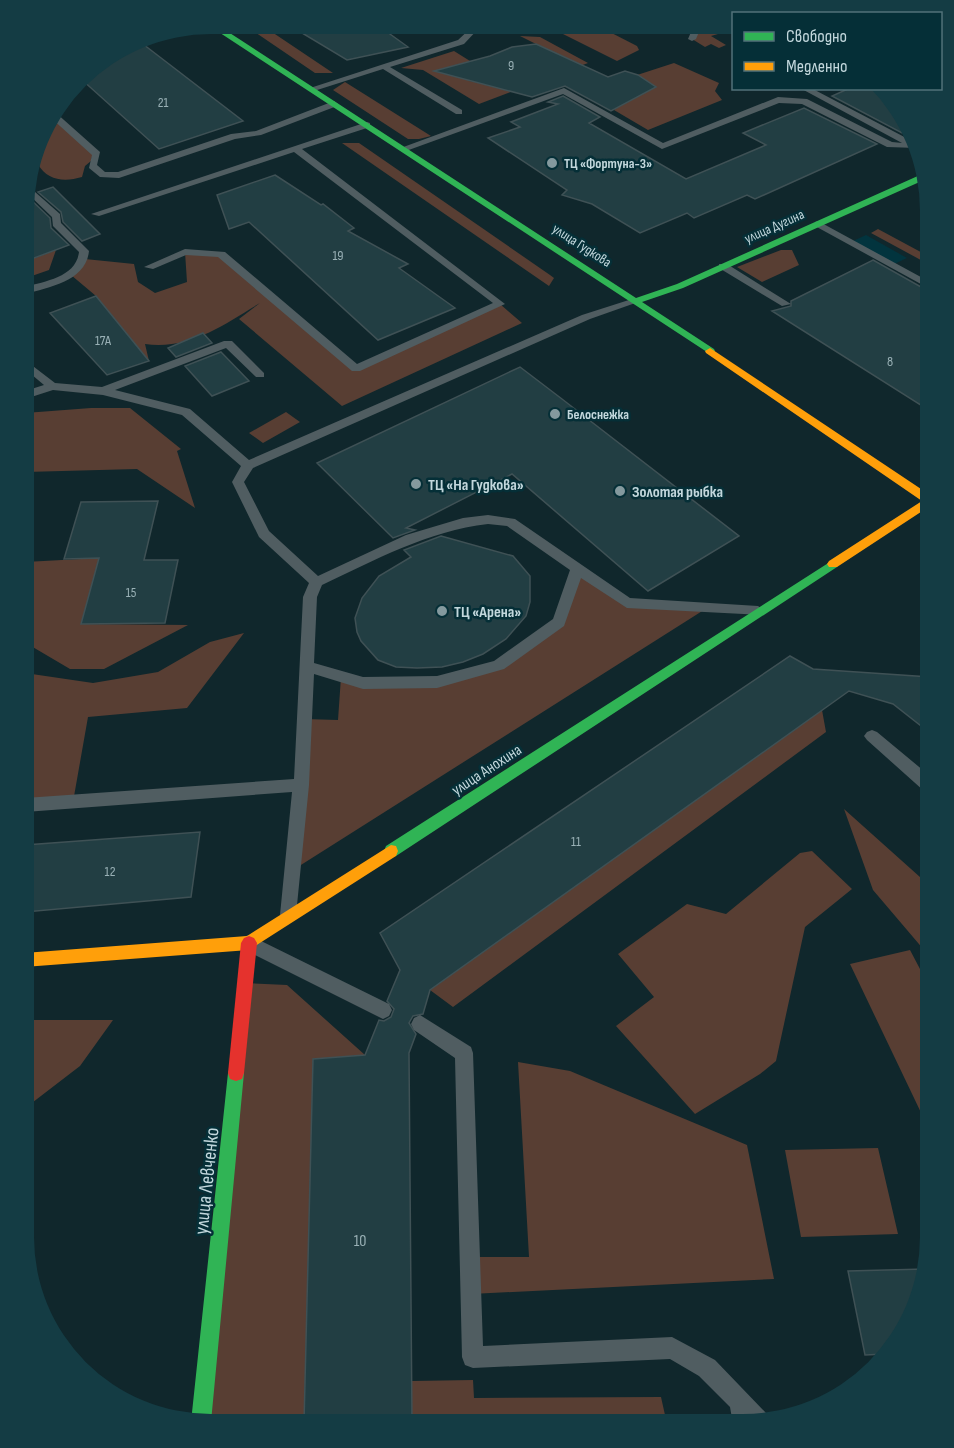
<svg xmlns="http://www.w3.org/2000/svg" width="954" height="1448" viewBox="0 0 954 1448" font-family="'Sofia Sans Condensed',sans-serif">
	<rect width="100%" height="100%" fill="#10272c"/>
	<path fill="#02343e" d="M866,235l41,23 -15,7 -41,-23z"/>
	<path fill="#583e33" d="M243,24h17l73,49h-18z
		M568,25h28l41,21 2,4 -22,11 -62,-31z
		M698,25l26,1 8,4 -21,6 15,9 -7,3 -8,-4 -6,3 -13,-8z
		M520,36l20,1 48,26 -109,41 -56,-34 -22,-2 53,-17 16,10 -4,3 3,17 10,1 67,-33z
		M674,63l45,20 -4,8 7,9 -74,30 -34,-20 16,-12 4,-22z
		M345,82l86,54 -12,3h-11l-75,-49z
		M51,115l42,38 -2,8 -6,5 -3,11c-17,5 -35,4 -44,-13l-4,-1z
		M342,143h17l191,132 4,3 -5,8z
		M878,229l52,28v8l-59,-32z
		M56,250l-7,20 -23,8v-17z
		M781,250h11l7,15 -37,17 -25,-15z
		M185,252l36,2 135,115 144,-65 22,19 -180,83 -103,-87 21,-16c-37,22 -70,47 -115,41l4,17 -53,-65 -25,-21 14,-16 49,5 4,18 17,11 32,-11z
		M91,408h39l51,41 -4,2 18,57 -58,-39 -112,3v-59z
		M286,412l14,10 -37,21 -14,-10z
		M99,558l-18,66 107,1 -84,44h-34l-39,-23 -6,-52v-32z
		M577,568l50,35 80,5 -414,262 11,-151 34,1 3,-43 96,5 62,-17 60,-43z
		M244,633l-57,75 -99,9 -15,85 -48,3v-132l68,10 65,-11 52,-30z
		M822,710l4,22 -373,275 -23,-17z
		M844,809l86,77v71l-57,-67z
		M812,851l40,38 -47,38 -29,134 -16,13 -65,40 -79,-88 38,-29 -36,-43 69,-50 39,10 74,-61z
		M910,950l20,38v131l-5,2 -75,-157z
		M245,983l42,2 78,70 -52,4 -9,364 -103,-1z
		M24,1020h89l-33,46 -56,43z
		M518,1062l52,9 177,74 27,134 -303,15 -1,-37h59z
		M878,1148l20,86 -97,3 -16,-87z
		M473,1380l1,18 187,-1 6,27 -255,-1v-42z"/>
	<path fill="#223e43" stroke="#3f5155" stroke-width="1.5" d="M287,24h89l32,23 -61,13z
		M139,41l104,80 -84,28 -78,-70 7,-9z
		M536,44l72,33 17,-6 13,4 18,12 -45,24 -46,-25 -33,11 -98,-26 56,-15 22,-9z
		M850,88h27l31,42 -6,3 -70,-37z
		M563,96l37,21 -11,6 97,56 80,-34 -23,-12 61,-25 73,36 -122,55 -8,-4 -53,23 -7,-5 -47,20 -48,-29 -30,-9 5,-5 -79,-52 32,-11 -9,-5 47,-18 -10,-2z
		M275,175l46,30 2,-1 31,24 -6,3 60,33 -9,4 56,40 -77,32 -129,-118 -20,7 -12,-34z
		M53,187l47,47 -18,7 -19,-19 -2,-10 -23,-20z
		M26,195l24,23 1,10 18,17 -43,16z
		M873,260l57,32v119l-158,-100 19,-5v-5z
		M96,296l53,65 -42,14 -57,-62z
		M203,333l9,10 -36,14 -8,-9z
		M221,352l28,29 -37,15 -27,-30z
		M520,367l42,32 177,137 -91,55 -136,-117 -106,54 9,2 -22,8 -76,-75z
		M158,501l-14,59h34l-13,63 -84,1 18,-66 -35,1 17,-57z
		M441,536l72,20 17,20v26l-4,14 -20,23 -23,15 -20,8 -21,5 -25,1 -21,-1 -18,-7 -17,-19 -4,-9 -2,-14 7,-20 17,-22 32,-19 -7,-7z
		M790,656l23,13 117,8v56l-37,-29 -44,-13 -419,299 -7,24 -10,2 -4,7 7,11 -7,19 3,370h-108l9,-364 52,-4 14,-35 5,1 7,-4 3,-8 -7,-8 13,-31 -20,-37z
		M200,832l-9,65 -166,15v-67z
		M925,1269l-9,39 -25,42 -5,4 -21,1 -17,-84z"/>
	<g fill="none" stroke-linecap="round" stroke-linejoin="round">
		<path fill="#505d61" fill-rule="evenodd" d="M469,25l37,3 19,-3 -19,7 -27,-4 -15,16 -74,23 72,43v4h-6l-73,-45 -69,22 -7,-2 151,-49 14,-13z
			M694,25h8l-6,14 -4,2 -4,-2z
			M564,88l99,55 115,-46 29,2 85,43 10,1 -102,-55h11l101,53 5,7 -30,-1 -85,-43 -23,-1 -117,46 -99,-55 -157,57 -8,-2z
			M334,101l4,3 -1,2 -76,29 -26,4 -116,39 -19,-1 -11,-9 3,-13 -42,-38 5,-5 45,40 -3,13 8,7h13l113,-38 25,-3z
			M367,122l3,1v4l-68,22 203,155 -145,67h-8l-134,-114 -32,-2 -33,14 -9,-2 41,-18 40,3 132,112 136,-61 -199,-151 -195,64 -8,-2z
			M26,184l34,30 1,9 28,28c-3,30 -39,36 -64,43v-7c21,-6 51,-10 54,-35l-26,-26 -1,-9 -26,-25z
			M818,221l112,61v7l-115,-63v-4z
			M719,264h8l64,40 -9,2 -63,-38z
			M632,299l9,2 -51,18 -337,149 -9,14 25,49 49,45 88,-41 57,-17 25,-3 27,4 115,79 128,8 7,5 -2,4 -136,-7 -46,-30 -17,48 -60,43 -67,19 -74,1 -49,-15 -5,111 -13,130 -2,5 -6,3 -6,-3 -2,-5 12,-123 -267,20v-14l269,-19 9,-182 6,-14 -50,-46 -27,-55 9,-16 -59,-51 -79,-20 -50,-5 -28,9v-8l19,-6 -19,-16v-9l30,23 47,4 122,-46h8l32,32v4h-8l-30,-29 -111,42 75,19 59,51 333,-145zM488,524l19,2 63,44 -17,49 -59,42 -57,15 -74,1 -49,-14 3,-66 5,-12c53,-25 106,-54 166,-61z
			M872,730l5,2 53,44v17l-6,-2 -57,-51 -3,-4 3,-4z
			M249,935l140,69 3,6 -3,6 -6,3 -140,-70 -3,-6 3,-6z
			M420,1015l51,32 2,6 10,293 189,-9 43,23 51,53 2,6 -35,5 -3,-17 -31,-31 -29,-17 -197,9 -8,-3 -3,-8 -7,-299 -41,-28 -3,-6 3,-6z"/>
		<path fill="#30b455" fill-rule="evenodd" d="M216,24l420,274 41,-14 243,-109h3l1,5 -241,108 -41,14 72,47 1,2 -5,3 -502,-329z
			M833,560l6,4 -2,3 -441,289 -5,1 -5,-1 -2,-5 2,-5z
			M236,1065l6,2 2,6 -33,349h-20l37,-349 2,-6z"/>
		<path fill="#ff9f0a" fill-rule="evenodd" d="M710,348l220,147v11l-93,61h-8l-2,-3 2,-3 93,-60 -216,-148 -1,-2z
			M391,845l5,1 2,5 -2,5 -147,94 -225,17v-14l223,-17z"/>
		<path fill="#e5322d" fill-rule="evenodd" d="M249,936l5,2 3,5 -13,130 -2,6 -6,2 -6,-2 -2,-6 13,-130 3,-5z"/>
	</g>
	<g fill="#84999e" stroke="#052f37" stroke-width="2">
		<circle cx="552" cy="163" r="6"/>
		<circle cx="555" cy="414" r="6"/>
		<circle cx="416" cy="484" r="6"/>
		<circle cx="620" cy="491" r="6"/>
		<circle cx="442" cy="611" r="6"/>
	</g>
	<g text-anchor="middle" stroke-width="5" stroke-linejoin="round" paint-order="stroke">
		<g font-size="14" fill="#9ab1b6">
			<text x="511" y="70">9</text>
			<text x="163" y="107">21</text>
			<text x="338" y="260">19</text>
			<text x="103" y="345">17А</text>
			<text x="890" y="366">8</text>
			<text x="131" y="597">15</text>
			<text x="576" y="846">11</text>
			<text x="110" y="876">12</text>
		</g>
		<g font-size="14" font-weight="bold" fill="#c2d7dc" stroke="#052f37" text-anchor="start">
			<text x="564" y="168">ТЦ «Фортуна-3»</text>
			<text x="567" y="419">Белоснежка</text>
		</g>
		<g font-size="14" fill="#c2d7dc" stroke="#052f37">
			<text transform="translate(774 226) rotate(-24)" y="5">улица Дугина</text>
			<text transform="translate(582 245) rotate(33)" y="5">улица Гудкова</text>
		</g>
		<g font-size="16" font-weight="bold" fill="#c2d7dc" stroke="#052f37" text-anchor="start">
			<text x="428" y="490">ТЦ «На Гудкова»</text>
			<text x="632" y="497">Золотая рыбка</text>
			<text x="454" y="617">ТЦ «Арена»</text>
		</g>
		<g font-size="16" fill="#c2d7dc" stroke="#052f37">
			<text transform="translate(486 769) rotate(-33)" y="6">улица Анохина</text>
		</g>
		<g font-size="16" fill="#9ab1b6">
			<text x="360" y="1246">10</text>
		</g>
		<g font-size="20" fill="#c2d7dc" stroke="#052f37">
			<text transform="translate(206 1181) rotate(-84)" y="7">улица Левченко</text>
		</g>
	</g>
	<path d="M0 0H954V1448H0ZM211 34H743A177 177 0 0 1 920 211V1237A177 177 0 0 1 743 1414H211A177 177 0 0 1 34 1237V211A177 177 0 0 1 211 34Z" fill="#143c44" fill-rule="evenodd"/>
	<rect x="732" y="12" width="210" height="78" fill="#052f37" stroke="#517279" stroke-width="1.5"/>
	<rect x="744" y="32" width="30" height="9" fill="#30b455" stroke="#517279" stroke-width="1.5"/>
	<text x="786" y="42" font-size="18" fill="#c2d7dc">Свободно</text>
	<rect x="744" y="62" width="30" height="9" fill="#ff9f0a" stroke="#517279" stroke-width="1.5"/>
	<text x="786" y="72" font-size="18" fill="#c2d7dc">Медленно</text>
</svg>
